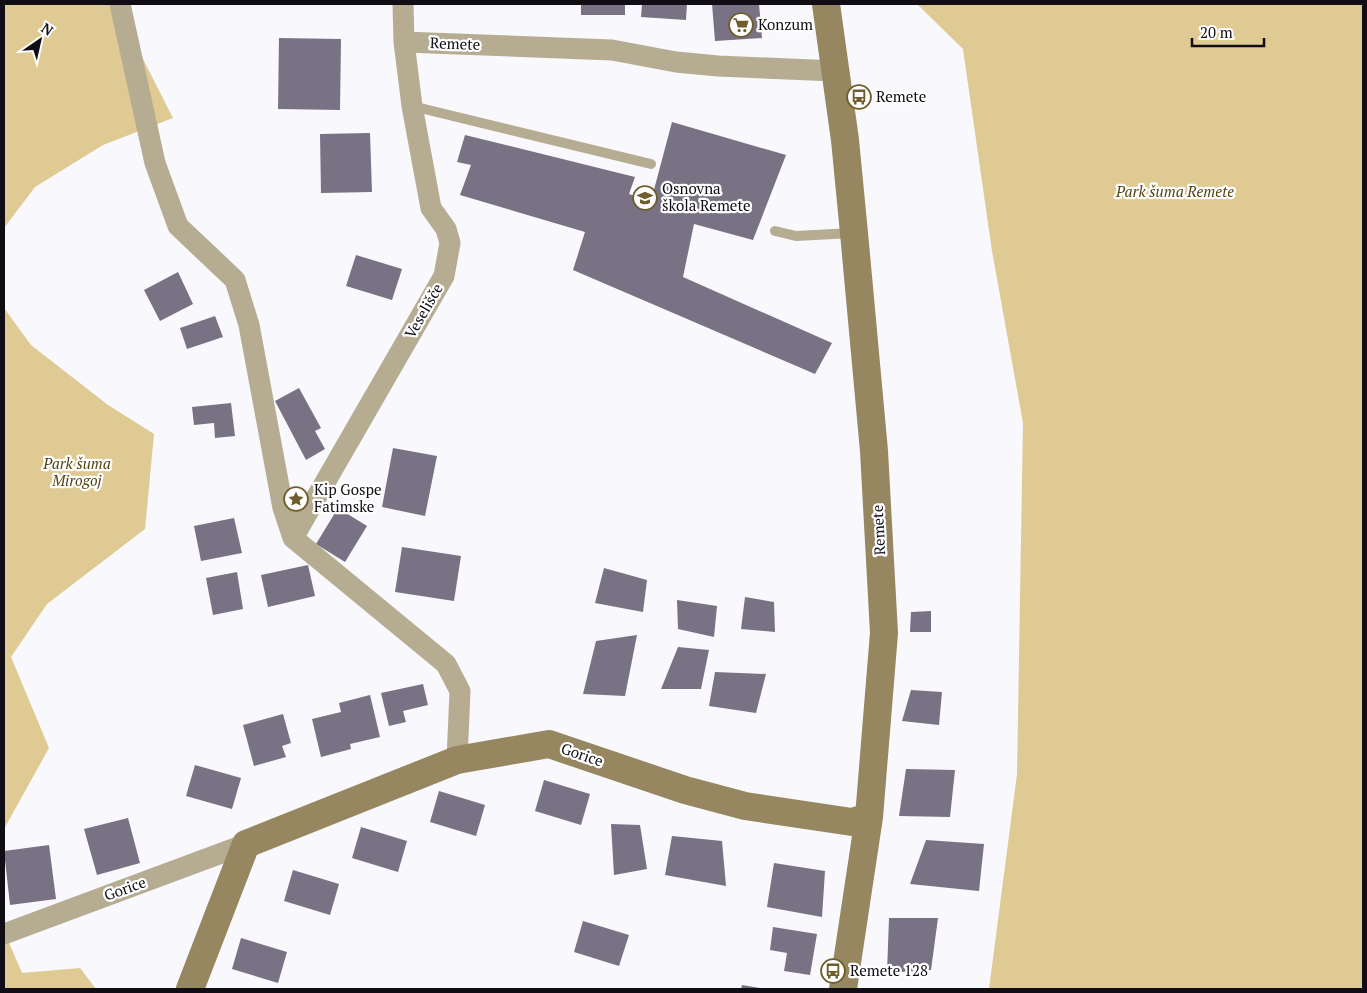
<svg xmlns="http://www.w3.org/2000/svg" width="1367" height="993" viewBox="0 0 1367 993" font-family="'PT Serif',serif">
	<rect width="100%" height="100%" fill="#f9f8fc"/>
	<path fill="#dfca93" d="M4,4h111l58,114 -70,27 -68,42 -31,41z
		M917,4h446v985h-374l28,-215 6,-351 -31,-172 -29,-202z
		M4,308l27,37 77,60 46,29 -9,95 -98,75 -36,53 38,91 -45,81z
		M4,931l18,42 58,-5 16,21h-92z"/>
	<path fill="#787284" d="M581,4h44v11h-44z
		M642,4h45l-1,16 -45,-3z
		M712,4h47l3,34 -47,3z
		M279,38l62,1 -1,71 -62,-1z
		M672,122l114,33 -33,85 -59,-16 -11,53 149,66 -17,31 -242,-104 12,-38 -125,-37 11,-30 -14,-3 8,-27 170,42 -6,17 22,7z
		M370,133l2,59 -51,1 -1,-59z
		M356,255l46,14 -10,31 -46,-14z
		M178,272l15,32 -33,17 -16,-31z
		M215,316l8,21 -36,12 -7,-21z
		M299,388l22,40 -6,3 10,18 -19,11 -31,-59z
		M231,403l4,33 -20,2 -1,-15 -20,2 -2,-18z
		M393,448l44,8 -12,60 -43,-9z
		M338,508l29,18 -22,36 -29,-18z
		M234,518l8,35 -41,8 -7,-35z
		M402,547l59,9 -7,45 -59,-9z
		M308,565l7,31 -47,11 -7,-32z
		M604,568l43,12 -4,32 -48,-9z
		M237,572l6,37 -30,6 -7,-37z
		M745,597l29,5 1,30 -34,-3z
		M677,600l40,6 -3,31 -36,-8z
		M931,611v21h-21l1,-20z
		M637,635l-12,61 -42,-2 13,-53z
		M678,647l31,3 -8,39h-40z
		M715,672l51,2 -10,39 -47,-7z
		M423,684l5,21 -25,6 3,11 -17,4 -8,-33z
		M911,690l31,2 -3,33 -37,-4z
		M370,695l10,42 -30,7 1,5 -30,8 -9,-38 29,-7 -2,-9z
		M283,714l8,29 -9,3 4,11 -32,9 -11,-41z
		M195,765l46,13 -9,31 -46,-13z
		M906,769l49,1 -5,47 -51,-1z
		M544,780l46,14 -9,31 -46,-14z
		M439,791l46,14 -9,31 -46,-14z
		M128,818l12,45 -43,12 -13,-46z
		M611,824l29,1 7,44 -33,6z
		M361,827l46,14 -9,31 -46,-14z
		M672,836l50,5 4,45 -61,-11z
		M926,840l58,4 -5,47 -69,-7z
		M49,845l7,54 -46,6 -6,-54z
		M774,863l51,8 -3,46 -55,-10z
		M293,870l46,14 -9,31 -46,-14z
		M889,918h49l-7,52 -44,3z
		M583,921l46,14 -10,31 -45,-14z
		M773,927l44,7 -7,41 -26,-4 3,-18 -17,-3z
		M241,938l46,14 -9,31 -46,-14z
		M742,985l18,3v1h-19z"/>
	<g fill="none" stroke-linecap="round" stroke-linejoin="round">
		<path stroke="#b6ac92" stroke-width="10" d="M412,106l239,58
			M775,231l21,5 57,-3"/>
		<path stroke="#b6ac92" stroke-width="21" d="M120,4l35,159 23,63 57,54 14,45 34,183 10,30 153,126 14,27 -3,69
			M404,42l208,8 64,12 42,4 117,5
			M293,538l151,-262 6,-33 -4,-14 -15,-21 -19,-102 -8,-64 -1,-38
			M4,934l242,-90"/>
		<path stroke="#968760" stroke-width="28" d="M826,4l19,136 9,93 20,218 10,182 -15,184 -26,172
			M190,989l56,-145 211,-84 92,-16 136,46 60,16 107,16 17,-5"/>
	</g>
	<defs>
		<g id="supermarket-ring" transform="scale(1.25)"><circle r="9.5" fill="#fff" stroke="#6f5d2b" stroke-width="1.5"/><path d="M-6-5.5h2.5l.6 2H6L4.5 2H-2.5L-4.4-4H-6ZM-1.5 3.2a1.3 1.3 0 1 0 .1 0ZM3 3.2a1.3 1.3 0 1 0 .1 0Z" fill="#6f5d2b"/></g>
		<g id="bus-ring" transform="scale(1.25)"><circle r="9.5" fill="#fff" stroke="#6f5d2b" stroke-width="1.5"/><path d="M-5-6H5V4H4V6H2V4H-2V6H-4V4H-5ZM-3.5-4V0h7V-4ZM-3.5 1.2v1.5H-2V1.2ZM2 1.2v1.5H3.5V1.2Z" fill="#6f5d2b"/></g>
		<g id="school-ring" transform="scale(1.25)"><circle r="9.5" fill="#fff" stroke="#6f5d2b" stroke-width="1.5"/><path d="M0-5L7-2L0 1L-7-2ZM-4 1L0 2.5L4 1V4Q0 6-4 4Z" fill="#6f5d2b"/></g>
		<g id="sight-ring" transform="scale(1.25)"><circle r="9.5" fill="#fff" stroke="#6f5d2b" stroke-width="1.5"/><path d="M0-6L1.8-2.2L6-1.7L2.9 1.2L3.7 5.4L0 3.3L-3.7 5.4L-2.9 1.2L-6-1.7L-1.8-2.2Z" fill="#6f5d2b"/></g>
	</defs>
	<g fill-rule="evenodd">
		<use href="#supermarket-ring" x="741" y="25"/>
		<use href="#bus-ring" x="859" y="97"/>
		<use href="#school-ring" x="645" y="198"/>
		<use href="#sight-ring" x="296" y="499"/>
		<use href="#bus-ring" x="833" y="971"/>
	</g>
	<g text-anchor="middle" stroke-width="4.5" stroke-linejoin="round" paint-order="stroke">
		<g font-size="15" fill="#100d14" stroke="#fff" text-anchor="start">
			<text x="758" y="30">Konzum</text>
			<text x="876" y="102">Remete</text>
			<text x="662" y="194">Osnovna<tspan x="662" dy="17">škola Remete</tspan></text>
			<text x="314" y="495">Kip Gospe<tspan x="314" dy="17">Fatimske</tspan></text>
			<text x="850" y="976">Remete 128</text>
		</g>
		<g font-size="15" fill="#100d14" stroke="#fff">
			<text transform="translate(455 44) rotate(2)" y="5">Remete</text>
			<text transform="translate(424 311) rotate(-60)" y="5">Veselišče</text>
			<text transform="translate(879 530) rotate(-93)" y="5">Remete</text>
			<text transform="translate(582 755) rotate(19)" y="5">Gorice</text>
			<text transform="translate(125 889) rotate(-20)" y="5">Gorice</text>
		</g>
		<g font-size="15" font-style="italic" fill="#544312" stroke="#fff">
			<text x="1175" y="197">Park šuma Remete</text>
			<text x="77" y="469">Park šuma<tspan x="77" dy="17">Mirogoj</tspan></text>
		</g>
	</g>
	<rect width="1367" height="993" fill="none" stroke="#100d14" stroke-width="10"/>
	<g transform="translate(40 40) rotate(34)" stroke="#ffffff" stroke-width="4" paint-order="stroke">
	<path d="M0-4L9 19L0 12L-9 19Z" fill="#100d14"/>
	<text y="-8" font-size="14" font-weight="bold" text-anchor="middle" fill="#100d14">N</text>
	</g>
	<path d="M1192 38v8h72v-8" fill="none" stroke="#100d14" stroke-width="2.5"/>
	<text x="1200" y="38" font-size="15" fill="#100d14" stroke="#ffffff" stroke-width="4" paint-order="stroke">20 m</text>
</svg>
